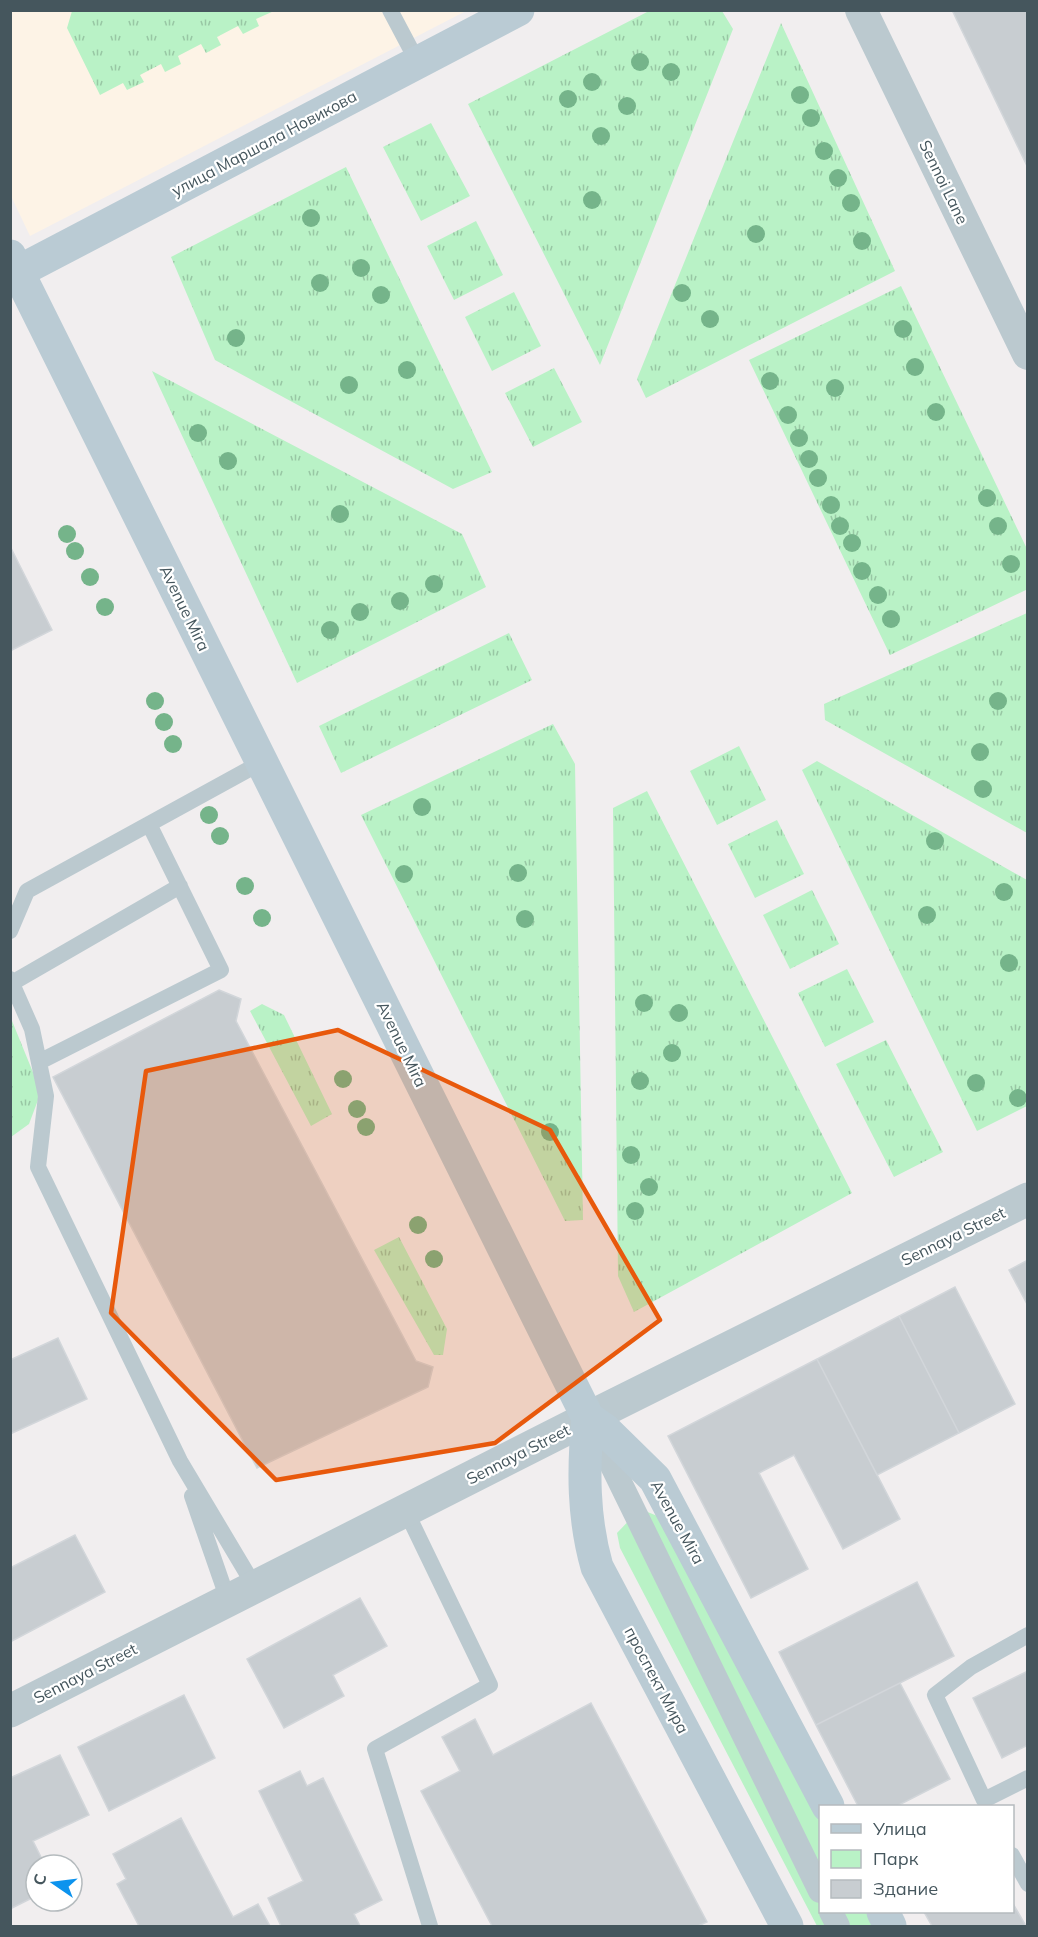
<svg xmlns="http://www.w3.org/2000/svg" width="1038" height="1937" viewBox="0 0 1038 1937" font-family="Mulish,sans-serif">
	<defs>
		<pattern id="grass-tufts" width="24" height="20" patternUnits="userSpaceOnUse" patternTransform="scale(1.5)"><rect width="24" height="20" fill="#b9f2c6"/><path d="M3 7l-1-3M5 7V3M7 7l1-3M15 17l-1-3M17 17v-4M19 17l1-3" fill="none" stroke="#98c7a4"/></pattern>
	</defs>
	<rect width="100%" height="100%" fill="#f1eeef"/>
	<path fill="#fdf3e6" d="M11,11h455l-436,225 -19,-40z"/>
	<path fill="url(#grass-tufts)" d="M72,11l202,-1v1l-18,8 3,7 -16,8 -5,-8 -21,11 4,8 -15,8 -5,-9 -23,12 3,8 -16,8 -4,-8 -21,11 4,7 -17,8 -4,-7 -23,12 -33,-67z
		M649,11h73l11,18 -133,336 -132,-261z
		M781,23l114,248 -249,127 -9,-19z
		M431,123l39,73 -49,25 -38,-74z
		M346,167l146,305 -39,17 -238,-129 -44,-103z
		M476,221l27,54 -49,25 -27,-54z
		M901,286l126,263 1,40 -138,66 -141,-295z
		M514,292l27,54 -49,25 -27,-54z
		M554,368l28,54 -49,25 -28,-54z
		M152,371l310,163 24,53 -189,96z
		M1027,613v220l-202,-113 -1,-16z
		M509,633l23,47 -191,93 -22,-47z
		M553,724l22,40 8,456 -18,1 -204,-406z
		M739,746l27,54 -49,25 -27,-54z
		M817,761l210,119v226l-50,25 -175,-361z
		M647,791l205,402 -218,119 -16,-36 -5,-468z
		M777,820l27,54 -49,24 -27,-54z
		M812,890l27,54 -49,25 -27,-54z
		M847,969l27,53 -49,25 -27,-54z
		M262,1004l22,11 48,99 -21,12 -61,-115z
		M10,1016l31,76 -12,32 -18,13z
		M886,1040l57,112 -49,25 -58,-113z
		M399,1237l48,92 -4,26h-9l-60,-105z"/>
	<path fill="#b9f2c6" d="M640,1509l25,10 155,302v91h48l7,14h-58l-197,-378 -3,-15z"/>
	<path fill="#c8cdd1" stroke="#d2d6da" stroke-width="1.5" d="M952,10h76v158z
		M10,546l42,84 -42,21z
		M219,990l22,9 -5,22 180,340 17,6 -5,20 -171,81 -204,-391z
		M1028,1260v46l-19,-36z
		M955,1287l60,117 -56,29 -60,-117z
		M899,1316l60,117 -82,42 -60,-116z
		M58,1338l29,61 -77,35v-74z
		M817,1359l83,160 -57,30 -49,-94 -35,18 49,96 -57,29 -83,-162z
		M75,1535l30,57 -95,50v-74z
		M917,1582l37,74 -138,69 -37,-73z
		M360,1598l27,48 -54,29 11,21 -60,32 -37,-69z
		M1028,1671v74l-26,13 -29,-60z
		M900,1683l50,96 -53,27h-39l-42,-81z
		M184,1695l31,63 -106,53 -31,-64z
		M591,1703l116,219 -9,4h-206l-71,-135 39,-20 -18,-34 33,-18 18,36z
		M60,1755l29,60 -56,26 12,24h-9v31l-26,13v-131z
		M300,1771l7,15 16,-8 59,122 -28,14 6,12h-79l-13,-28 35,-17 -44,-90z
		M181,1818l52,99 25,-13 12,22h-131l-22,-42 9,-5 -13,-25z
		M1012,1902l14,24h-94l-8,-14h88z"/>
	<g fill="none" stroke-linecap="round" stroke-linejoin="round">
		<path stroke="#bbc9cf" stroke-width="16" d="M390,10l27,51
			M10,931l17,-40 235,-129
			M10,979l22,50 14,67 -8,71 142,294 75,126
			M12,983l168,-97
			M39,1062l182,-92 -72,-146
			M192,1496l36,104
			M406,1511l84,174 -115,64 55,177
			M1028,1635l-57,32 -36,28 49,105 44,-22
			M1012,1855l16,29"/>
		<path stroke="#bbc9cf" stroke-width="24" d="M593,1427l227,464
			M831,1912l7,14"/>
		<path stroke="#bbc9cf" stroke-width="32" d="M861,10l167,344"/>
		<path stroke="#bbc9cf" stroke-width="33" d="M10,1711l578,-293 440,-219"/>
		<path stroke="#bacbd4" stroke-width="33" d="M10,256l578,1162 17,12 50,49 173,327
			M10,276l508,-266
			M588,1418c-5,51 -5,100 9,149l190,359
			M883,1912l7,14"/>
	</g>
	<g fill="#75b48a">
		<circle cx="640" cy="62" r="9"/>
		<circle cx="671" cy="72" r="9"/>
		<circle cx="592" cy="82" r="9"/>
		<circle cx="800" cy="95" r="9"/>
		<circle cx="568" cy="99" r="9"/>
		<circle cx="627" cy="106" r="9"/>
		<circle cx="811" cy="118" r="9"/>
		<circle cx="601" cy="136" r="9"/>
		<circle cx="824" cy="151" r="9"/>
		<circle cx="838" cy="178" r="9"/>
		<circle cx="592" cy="200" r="9"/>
		<circle cx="851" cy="203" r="9"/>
		<circle cx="311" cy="218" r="9"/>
		<circle cx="756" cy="234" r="9"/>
		<circle cx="862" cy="241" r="9"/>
		<circle cx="361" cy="268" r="9"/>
		<circle cx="320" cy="283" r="9"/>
		<circle cx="682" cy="293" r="9"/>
		<circle cx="381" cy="295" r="9"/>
		<circle cx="710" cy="319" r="9"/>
		<circle cx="903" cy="329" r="9"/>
		<circle cx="236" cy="338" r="9"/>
		<circle cx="915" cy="367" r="9"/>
		<circle cx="407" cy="370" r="9"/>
		<circle cx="770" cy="381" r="9"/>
		<circle cx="349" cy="385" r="9"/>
		<circle cx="835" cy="388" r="9"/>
		<circle cx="936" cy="412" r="9"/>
		<circle cx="788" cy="415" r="9"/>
		<circle cx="198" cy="433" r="9"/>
		<circle cx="799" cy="438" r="9"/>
		<circle cx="809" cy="459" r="9"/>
		<circle cx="228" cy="461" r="9"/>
		<circle cx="818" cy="478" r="9"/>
		<circle cx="987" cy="498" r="9"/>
		<circle cx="831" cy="505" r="9"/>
		<circle cx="340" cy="514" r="9"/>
		<circle cx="840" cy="526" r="9"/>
		<circle cx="998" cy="526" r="9"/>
		<circle cx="67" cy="534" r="9"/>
		<circle cx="852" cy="543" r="9"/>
		<circle cx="75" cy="551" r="9"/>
		<circle cx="1011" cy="564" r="9"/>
		<circle cx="862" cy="571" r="9"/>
		<circle cx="90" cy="577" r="9"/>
		<circle cx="434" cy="584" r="9"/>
		<circle cx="878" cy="595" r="9"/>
		<circle cx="400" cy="601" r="9"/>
		<circle cx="105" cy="607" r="9"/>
		<circle cx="360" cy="612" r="9"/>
		<circle cx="891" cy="619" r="9"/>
		<circle cx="330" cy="630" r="9"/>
		<circle cx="155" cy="701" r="9"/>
		<circle cx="998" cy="701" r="9"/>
		<circle cx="164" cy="722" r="9"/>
		<circle cx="173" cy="744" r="9"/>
		<circle cx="980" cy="752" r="9"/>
		<circle cx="983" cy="789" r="9"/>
		<circle cx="422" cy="807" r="9"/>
		<circle cx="209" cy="815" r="9"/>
		<circle cx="220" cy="836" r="9"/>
		<circle cx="935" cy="841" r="9"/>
		<circle cx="518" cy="873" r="9"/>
		<circle cx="404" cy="874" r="9"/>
		<circle cx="245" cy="886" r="9"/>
		<circle cx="1004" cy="892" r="9"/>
		<circle cx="927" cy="915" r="9"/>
		<circle cx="262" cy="918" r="9"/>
		<circle cx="525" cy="919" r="9"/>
		<circle cx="1009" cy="963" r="9"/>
		<circle cx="644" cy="1003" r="9"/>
		<circle cx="679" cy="1013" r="9"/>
		<circle cx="672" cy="1053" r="9"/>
		<circle cx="343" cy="1079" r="9"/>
		<circle cx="640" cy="1081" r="9"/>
		<circle cx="976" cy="1083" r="9"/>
		<circle cx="1018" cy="1098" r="9"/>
		<circle cx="357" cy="1109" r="9"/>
		<circle cx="366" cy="1127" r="9"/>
		<circle cx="550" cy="1132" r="9"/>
		<circle cx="631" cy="1155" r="9"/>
		<circle cx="649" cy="1187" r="9"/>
		<circle cx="635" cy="1211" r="9"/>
		<circle cx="418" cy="1225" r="9"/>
		<circle cx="434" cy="1259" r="9"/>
	</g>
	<path fill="#e8590c" fill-opacity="0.2" stroke="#e8590c" stroke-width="4.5" stroke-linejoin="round" d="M338,1030l212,100 110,190 -165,123 -219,37 -165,-167 35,-242z"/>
	<g text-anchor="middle" stroke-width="4.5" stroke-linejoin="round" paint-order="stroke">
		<g font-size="16" fill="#45565d" stroke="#fff">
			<text transform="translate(264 143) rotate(-28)" y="6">улица Маршала Новикова</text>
			<text transform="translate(944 182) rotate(64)" y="6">Sennoi Lane</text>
			<text transform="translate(185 608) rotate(64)" y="6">Avenue Mira</text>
			<text transform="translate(402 1044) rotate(64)" y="6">Avenue Mira</text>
			<text transform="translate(953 1236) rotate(-26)" y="6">Sennaya Street</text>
			<text transform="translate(518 1454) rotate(-27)" y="6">Sennaya Street</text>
			<text transform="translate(678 1522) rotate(61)" y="6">Avenue Mira</text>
			<text transform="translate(85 1673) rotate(-27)" y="6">Sennaya Street</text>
			<text transform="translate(657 1680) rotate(62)" y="6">проспект Мира</text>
		</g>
	</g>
	<rect width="1038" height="1937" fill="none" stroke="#45565d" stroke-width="24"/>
	<rect x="819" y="1805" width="195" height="108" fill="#ffffff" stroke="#b5bbbe" stroke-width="1.5"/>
	<rect x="831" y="1824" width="30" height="9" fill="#bacbd4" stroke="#b5bbbe" stroke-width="1.5"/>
	<text x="873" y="1835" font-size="18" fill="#45565d">Улица</text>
	<rect x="831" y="1850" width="30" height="18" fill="#b9f2c6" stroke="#b5bbbe" stroke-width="1.5"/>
	<text x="873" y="1865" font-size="18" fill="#45565d">Парк</text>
	<rect x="831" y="1880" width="30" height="18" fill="#c8cdd1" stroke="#b5bbbe" stroke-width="1.5"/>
	<text x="873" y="1895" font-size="18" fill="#45565d">Здание</text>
	<g transform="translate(54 1883) rotate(284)"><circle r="28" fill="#ffffff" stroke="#b5bbbe" stroke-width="1.5"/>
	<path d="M0-4.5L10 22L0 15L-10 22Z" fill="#0c93ee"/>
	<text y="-9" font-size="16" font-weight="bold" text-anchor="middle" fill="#45565d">С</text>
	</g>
</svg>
